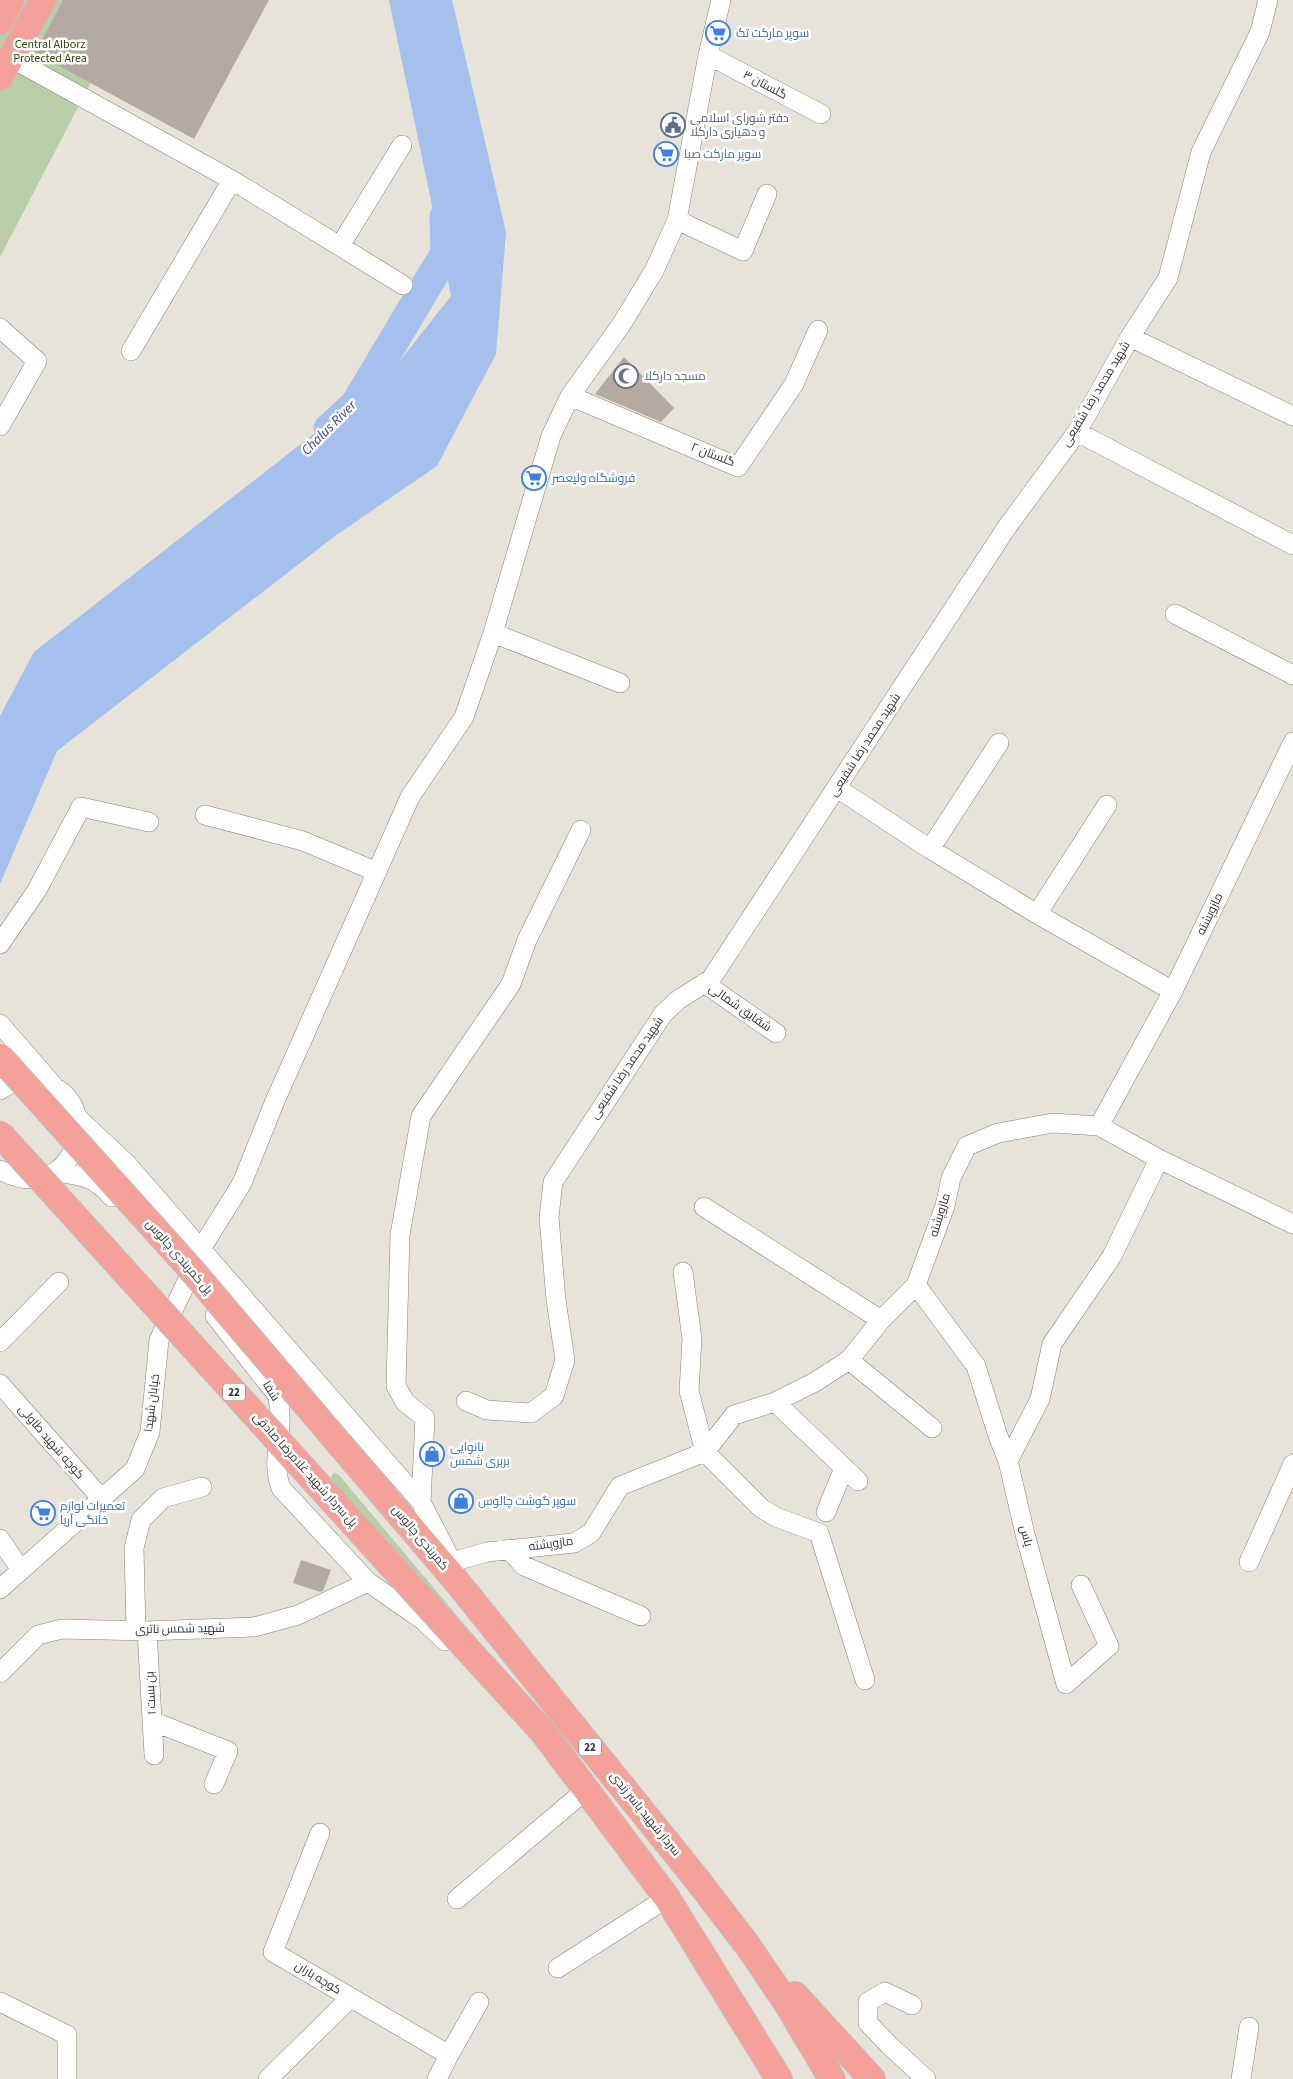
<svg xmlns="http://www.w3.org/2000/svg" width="1293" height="2079" viewBox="0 0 1293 2079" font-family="'Source Sans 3',Cairo,sans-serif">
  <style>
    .green { fill: #b7cea9 }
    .water { fill: #a5c0ed }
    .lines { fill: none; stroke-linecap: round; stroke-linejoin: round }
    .river { stroke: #a5c0ed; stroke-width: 31 }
    .building { fill: #b3aba2 }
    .minor-casing { stroke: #858177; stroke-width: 20 }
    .highway-casing { stroke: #c2c2c1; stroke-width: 28 }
    .minor { stroke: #fff; stroke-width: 19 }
    .highway { stroke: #f4a199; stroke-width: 26 }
    .highway-bridge-casing { stroke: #c2c2c1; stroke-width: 28; stroke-linecap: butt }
    .highway-bridge { stroke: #f4a199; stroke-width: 26 }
    .labels { text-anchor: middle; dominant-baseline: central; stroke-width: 5; stroke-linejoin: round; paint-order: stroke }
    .shield { fill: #fff; stroke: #72706d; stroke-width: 1 }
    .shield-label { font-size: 11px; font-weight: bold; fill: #35332f }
    .shop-label { font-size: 12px; fill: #366cbe; stroke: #fff; text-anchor: start }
    .park-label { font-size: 12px; fill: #2b4d08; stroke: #fff }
    .street-label { font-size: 12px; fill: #35332f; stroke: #fff }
    .service-label { font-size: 12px; fill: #4e5e75; stroke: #fff; text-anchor: start }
    .worship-label { font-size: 12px; fill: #5b616d; stroke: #fff; text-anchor: start }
    .water-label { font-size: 14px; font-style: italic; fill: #2a4b82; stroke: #fff }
  </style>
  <rect width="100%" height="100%" fill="#e7e3d8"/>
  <path class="green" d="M0,0H134L0,257Z
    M334,1473L339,1475L495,1661L331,1481L330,1478Z"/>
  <path class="water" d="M389,0H452L506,232L496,354L437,466L335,536L57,751L0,884V716L34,652L388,376L451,296Z"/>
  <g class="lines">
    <path class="river" d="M329,429L356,404L446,253L445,217"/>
  </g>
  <path class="building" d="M63,0H269L194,139L35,53Z
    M624,357L674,408L661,422L595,394Z
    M301,1560L331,1570L323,1591L320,1592L293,1583Z"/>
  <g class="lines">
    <defs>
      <path id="minor" d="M708,55L821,114
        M11,58L232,180L403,285
        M677,220L743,251L767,194
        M340,246L402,145
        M0,328L37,361L0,426
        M1130,337L1293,416
        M131,351L232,180
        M570,396L738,467L794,384L818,330
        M1077,432L1293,545
        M1175,614L1293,675
        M493,633L620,683
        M837,788L930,849L1037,914L1173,991
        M205,815L303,841L377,872
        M930,849L999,743
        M1037,914L1107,805
        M0,944L37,890L81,807L149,822
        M704,983L776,1033
        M0,1024L53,1085
        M0,1090C14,1081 27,1078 43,1083C109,1101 74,1210 0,1170
        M78,1118L127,1164L421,1502L452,1562L453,1570
        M1099,1126L1159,1159L1293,1224
        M55,1172C82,1176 94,1176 112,1197
        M704,1207L881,1320
        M201,1249L242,1183L275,1101L410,797L464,717L493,633L551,436L570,396L621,325L654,271L677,220L708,55L721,0
        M683,1272L692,1339L689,1391L705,1452L761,1508L776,1517L819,1533L865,1680
        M916,1285L976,1366L998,1436L1008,1461L1025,1534L1066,1684L1109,1646L1081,1585
        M215,1316L277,1395C287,1428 269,1457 281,1488L368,1582L424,1621L445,1641
        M0,1342L59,1282
        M849,1360L932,1428
        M0,1384L102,1499
        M466,1401L487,1410L531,1413L554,1396L565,1360L556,1300L549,1217L553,1182L663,1014L678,1000L711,979L1007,527L1077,432L1130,337L1168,278L1201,152L1260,32L1268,0
        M775,1402L858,1481
        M1008,1461L1040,1399L1052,1344L1112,1256L1159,1159
        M421,1502L425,1418L405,1402L396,1386L400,1235L421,1116L511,984L527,940L581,830
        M826,1512L844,1468
        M0,1539L21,1570
        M508,1549L524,1566L641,1616
        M452,1562L487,1552L574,1543L591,1533L620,1486L705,1452L734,1415L775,1402L815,1382L849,1360L881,1320L916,1285L945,1206L951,1178L967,1146L998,1133L1053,1123L1099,1126L1173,991L1293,742
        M1249,1562L1293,1464
        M0,1589L135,1469L150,1432L159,1340L187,1281
        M136,1631L134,1548L141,1520L163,1498L202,1487
        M147,1631L154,1755
        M0,1673L38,1635L62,1629L147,1631L254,1627L298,1615L368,1582
        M152,1721L228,1751L214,1784
        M320,1833L273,1952L449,2055L437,2079
        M457,1899L586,1790
        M558,1968L667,1898
        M0,2002L67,2035V2079
        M912,2005L885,1992L868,2002V2023L889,2045L926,2079
        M449,2055L479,2002
        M268,2079L350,1998
        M1241,2079L1249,2027"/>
      <path id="highway" d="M0,21L11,0
        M0,77L43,0
        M354,1461L453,1577L695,1877L748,1946L786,2002L832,2079
        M468,1650L543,1732L667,1898L779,2079
        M795,1995L872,2079"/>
    </defs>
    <use href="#minor" class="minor-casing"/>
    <use href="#highway" class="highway-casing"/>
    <use href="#minor" class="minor"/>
    <use href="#highway" class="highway"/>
    <defs>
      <path id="highway-bridge" d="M0,1057L189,1267L354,1461
        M0,1134L468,1650"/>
    </defs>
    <use href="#highway-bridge" class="highway-bridge-casing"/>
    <use href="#highway-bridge" class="highway-bridge"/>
  </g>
  <defs>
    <symbol id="supermarket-ring" viewBox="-11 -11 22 22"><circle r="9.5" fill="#fff" stroke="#3f7fe0" stroke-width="1.5"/><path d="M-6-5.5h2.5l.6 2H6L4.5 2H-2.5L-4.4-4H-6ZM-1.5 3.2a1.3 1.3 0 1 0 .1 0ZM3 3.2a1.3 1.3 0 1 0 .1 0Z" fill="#3f7fe0"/></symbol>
    <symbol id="civic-ring" viewBox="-11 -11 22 22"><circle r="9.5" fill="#fff" stroke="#5c6f8a" stroke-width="1.5"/><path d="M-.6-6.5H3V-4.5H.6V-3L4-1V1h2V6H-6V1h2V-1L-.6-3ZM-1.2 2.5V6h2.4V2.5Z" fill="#5c6f8a"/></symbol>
    <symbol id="mosque-ring" viewBox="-11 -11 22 22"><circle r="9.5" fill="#fff" stroke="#6b7280" stroke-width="1.5"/><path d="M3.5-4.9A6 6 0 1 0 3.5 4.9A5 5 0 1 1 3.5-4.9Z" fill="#6b7280"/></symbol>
    <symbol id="shop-ring" viewBox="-11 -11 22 22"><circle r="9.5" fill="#fff" stroke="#3f7fe0" stroke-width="1.5"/><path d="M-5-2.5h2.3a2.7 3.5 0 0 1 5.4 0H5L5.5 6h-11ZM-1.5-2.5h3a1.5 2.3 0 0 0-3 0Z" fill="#3f7fe0"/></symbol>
  </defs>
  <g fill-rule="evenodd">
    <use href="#supermarket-ring" x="704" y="19" width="28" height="28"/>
    <use href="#civic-ring" x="659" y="111" width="28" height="28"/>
    <use href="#supermarket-ring" x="652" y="140" width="28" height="28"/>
    <use href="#mosque-ring" x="612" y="362" width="28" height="28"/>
    <use href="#supermarket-ring" x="520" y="464" width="28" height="28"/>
    <use href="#shop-ring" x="418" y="1440" width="28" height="28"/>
    <use href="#shop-ring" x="447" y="1487" width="28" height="28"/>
    <use href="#supermarket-ring" x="29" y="1499" width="28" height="28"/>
  </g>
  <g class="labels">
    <g class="shield">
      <rect x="223" y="1383.5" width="22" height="17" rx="4"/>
      <rect x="579" y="1738.5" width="22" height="17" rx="4"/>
    </g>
    <g class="shield-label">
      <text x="234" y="1392">22</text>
      <text x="590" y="1747">22</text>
    </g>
    <g class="shop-label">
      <text x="736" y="33">سوپر مارکت تک</text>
      <text x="684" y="154">سوپر مارکت صبا</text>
      <text x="552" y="478">فروشگاه ولیعصر</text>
      <text x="450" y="1447">نانوایی<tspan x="450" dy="14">بربری شمس</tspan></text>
      <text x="478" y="1501">سوپر گوشت چالوس</text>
      <text x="60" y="1506">تعمیرات لوازم<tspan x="60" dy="14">خانگی آریا</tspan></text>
    </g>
    <g class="park-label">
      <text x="50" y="44">Central Alborz<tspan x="50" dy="14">Protected Area</tspan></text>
    </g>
    <g class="street-label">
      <text transform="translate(765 85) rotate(28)">گلستان ۳</text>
      <text transform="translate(1096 394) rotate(-59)">شهید محمد رضا شفیعی</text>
      <text transform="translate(713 455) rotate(21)">گلستان ۲</text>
      <text transform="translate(865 745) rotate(-57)">شهید محمد رضا شفیعی</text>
      <text transform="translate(1210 914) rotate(-64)">مازوپشته</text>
      <text transform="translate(740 1008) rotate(35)">شقایق شمالی</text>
      <text transform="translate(627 1068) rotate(-56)">شهید محمد رضا شفیعی</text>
      <text transform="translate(940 1215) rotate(-73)">مازوپشته</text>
      <text transform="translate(179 1257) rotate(49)">پل کمربندی چالوس</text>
      <text transform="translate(271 1391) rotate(58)">شفا</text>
      <text transform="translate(152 1403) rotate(-83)">خیابان شهدا</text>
      <text transform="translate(51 1442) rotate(49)">کوچه شهید طاولی</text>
      <text transform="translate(305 1470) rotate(48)">پل سردار شهید غلامرضا صادقی</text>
      <text transform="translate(1026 1536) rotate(76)">یاس</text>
      <text transform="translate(420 1538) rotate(50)">کمربندی چالوس</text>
      <text transform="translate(551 1544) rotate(-8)">مازوپشته</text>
      <text transform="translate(180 1629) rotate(-1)">شهید شمس ناتری</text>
      <text transform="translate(151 1693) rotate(-93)">بن بست ۱</text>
      <text transform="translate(645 1814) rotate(51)">سردار شهید یاسر زندی</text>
      <text transform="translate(318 1978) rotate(31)">کوچه باران</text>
    </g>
    <g class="service-label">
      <text x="690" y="118">دفتر شورای اسلامی<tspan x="690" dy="14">و دهیاری دارکلا</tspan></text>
    </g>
    <g class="worship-label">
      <text x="644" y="376">مسجد دارکلا</text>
    </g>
    <g class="water-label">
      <text transform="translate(329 428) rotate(-45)">Chalus River</text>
    </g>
  </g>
</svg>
